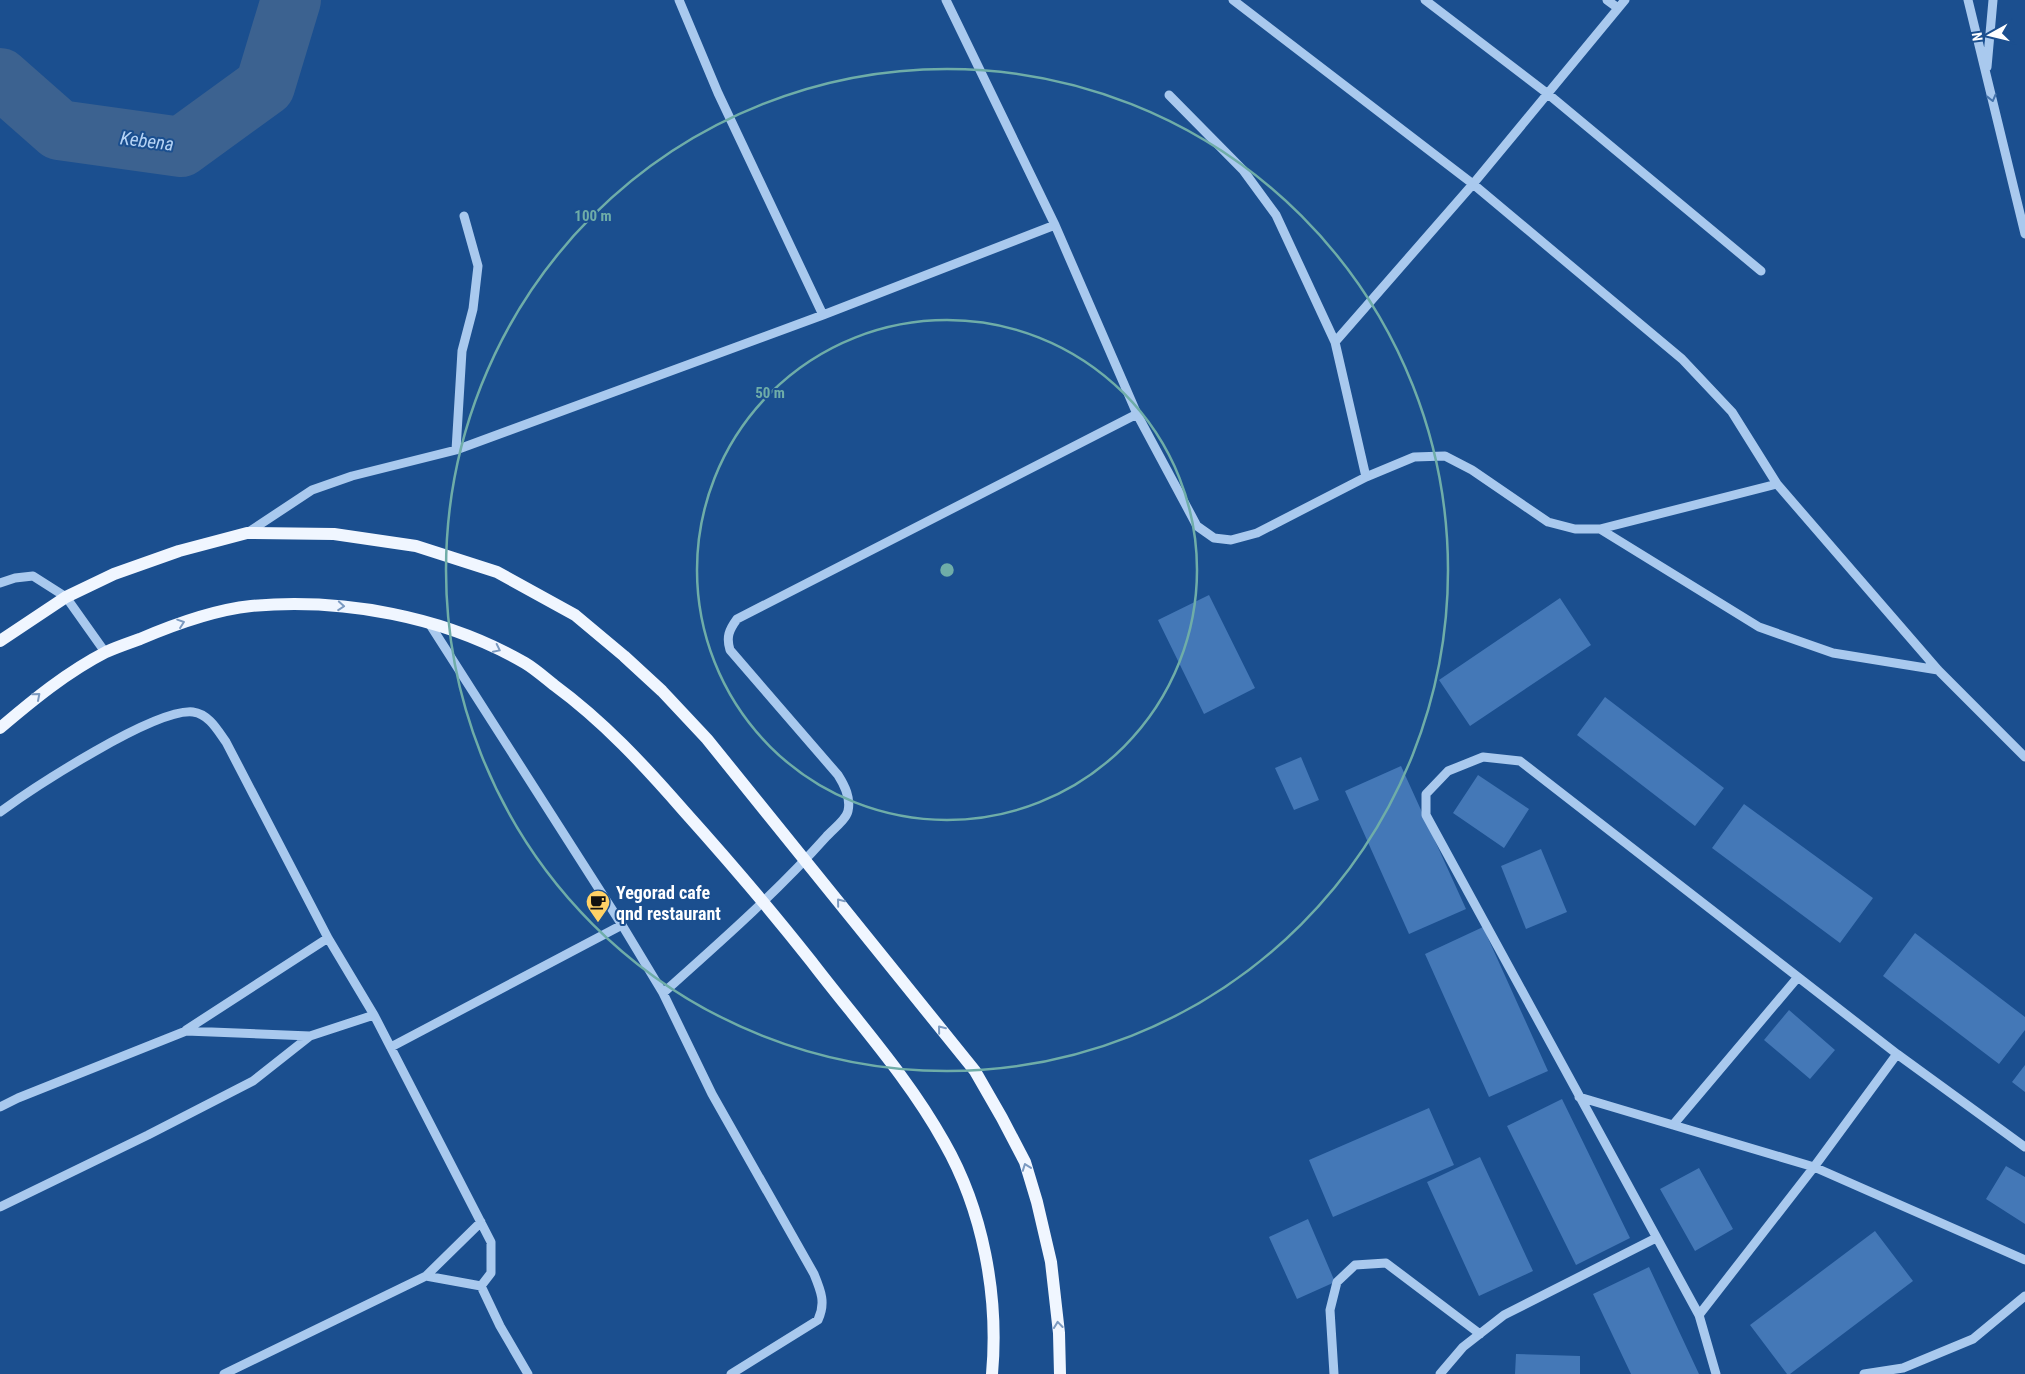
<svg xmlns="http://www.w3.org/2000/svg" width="2025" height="1374" viewBox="0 0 2025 1374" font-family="'Roboto Condensed',sans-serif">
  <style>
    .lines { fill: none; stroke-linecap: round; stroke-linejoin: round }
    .river { stroke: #3c6290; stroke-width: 60 }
    .building { fill: #4478b7 }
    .minor { stroke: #a9c9ee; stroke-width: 9 }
    .major { stroke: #f0f6ff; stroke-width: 12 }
    .oneway { stroke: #4674ac }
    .oneway2 { stroke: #7b9ac1 }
    .ring { fill: none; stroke: #6fada8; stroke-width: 2.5 }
    .labels { text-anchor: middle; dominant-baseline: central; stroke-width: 4; stroke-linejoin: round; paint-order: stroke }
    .poi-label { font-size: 18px; font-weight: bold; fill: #fff; stroke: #1b4f8f; text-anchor: start }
    .water-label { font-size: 19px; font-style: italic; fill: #b5d3f5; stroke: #1b4f8f }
    .centre { fill: #6fada8; stroke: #1b4f8f; stroke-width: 2.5 }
    .ring-label { font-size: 15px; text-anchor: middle; font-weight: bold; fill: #6fada8; stroke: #1b4f8f; stroke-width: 4; stroke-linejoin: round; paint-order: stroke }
  </style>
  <rect width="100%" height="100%" fill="#1b4f8f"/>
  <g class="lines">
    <path class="river" d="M0,78L59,130L181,147L265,86L291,0"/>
  </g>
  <path class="building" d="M1209,595L1255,688L1204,714L1158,620Z
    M1560,598L1591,645L1470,726L1439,680Z
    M1605,697L1724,788L1695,826L1577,735Z
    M1301,757L1319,800L1294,810L1275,768Z
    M1401,766L1466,909L1409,934L1345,791Z
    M1478,775L1529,809L1504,848L1453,813Z
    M1744,804L1873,898L1840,943L1712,848Z
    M1541,849L1567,912L1526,929L1501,866Z
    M1483,927L1548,1071L1489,1097L1425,954Z
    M1915,933L2025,1017V1030L1999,1064L1883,976Z
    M1789,1010L1835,1050L1810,1079L1764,1040Z
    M2025,1065V1092L2012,1082Z
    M1562,1099L1630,1238L1576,1265L1507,1126Z
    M1429,1108L1454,1165L1333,1217L1309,1160Z
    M1480,1157L1533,1271L1479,1296L1427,1182Z
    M2006,1166L2025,1177V1224L1986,1199Z
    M1699,1168L1733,1229L1695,1251L1660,1189Z
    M1308,1219L1335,1282L1297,1299L1269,1237Z
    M1875,1231L1913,1281L1790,1374H1787L1750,1325Z
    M1649,1267L1699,1374H1631L1593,1294Z
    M1516,1354L1580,1356V1374H1515Z"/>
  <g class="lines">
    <path class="minor" d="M679,0L718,93L823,315
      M946,0L1055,225L1137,414L1197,526L1214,538L1231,540L1257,533L1366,477L1414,457L1445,456L1472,470L1548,522L1575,529H1600L1777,484
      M1233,0L1473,184L1682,359L1732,412L1777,484L1938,670L2025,757
      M1425,0L1548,94L1761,271
      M1607,0L1618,8
      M1968,0L2025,234
      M1987,67L1993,0
      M1169,95L1243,170L1276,215L1335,342L1366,477
      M1335,342L1473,184L1625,0
      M456,450L462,351L473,309L478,266L464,216
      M1600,529L1759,627L1833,653L1938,670
      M247,533L312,490L352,476L456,450L823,315L1055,225
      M0,583L15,578L33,576L66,597L105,652
      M429,623L622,925L663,993C719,943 776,893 826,837C832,830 846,820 848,811C851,798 845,786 838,775L730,650C726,637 729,630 737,619L1137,414
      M0,812C33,788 155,708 193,712C209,714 218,731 226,742L328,938L186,1030
      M328,938L374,1015
      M663,993L712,1094L814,1274C821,1291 826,1303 818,1320L731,1374
      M391,1047L622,925
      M1579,1097L1814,1167L2025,1260
      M0,1107L18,1098L186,1031L310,1036L374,1015L491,1242V1273L481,1286L426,1276
      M1673,1125L1798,977
      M0,1207L148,1135L253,1081L310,1036
      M481,1286L500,1326L528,1374
      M1699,1315L1426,815V794L1448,771L1483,757L1520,761L1897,1054L2025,1147
      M224,1374L426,1276L481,1222
      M1334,1374L1330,1310L1337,1282L1355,1265L1386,1263L1480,1334
      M1440,1374L1463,1347L1504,1315L1656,1238
      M1716,1374L1699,1315L1814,1167L1897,1054
      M1864,1374L1903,1368L1973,1339L2025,1296"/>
    <path class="major" d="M0,641L66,597L114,574L179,551L247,533L334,534L416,546L497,572L575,615L624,656L662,691L707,739L975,1071L1002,1118L1025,1162L1037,1202L1051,1262L1059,1333L1060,1374
      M0,728C33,700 67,672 106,652C117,647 129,643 140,639C175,624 213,610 251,606C343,598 444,616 525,663C535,669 544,677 554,685C603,721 644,765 684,811C728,860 770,909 811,961C856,1020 908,1077 944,1142C983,1210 999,1296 992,1374"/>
  </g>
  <defs><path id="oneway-chevron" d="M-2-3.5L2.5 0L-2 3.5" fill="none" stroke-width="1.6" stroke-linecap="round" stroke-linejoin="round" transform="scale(1.25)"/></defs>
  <use class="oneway" href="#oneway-chevron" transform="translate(1992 98) rotate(76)"/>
  <g class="oneway2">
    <use href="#oneway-chevron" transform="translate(341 606) rotate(4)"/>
    <use href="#oneway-chevron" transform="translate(181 623) rotate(-19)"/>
    <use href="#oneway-chevron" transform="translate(497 649) rotate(26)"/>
    <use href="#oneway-chevron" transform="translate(37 696) rotate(-41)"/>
    <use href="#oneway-chevron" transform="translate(840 902) rotate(-129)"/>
    <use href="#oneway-chevron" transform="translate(941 1029) rotate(-129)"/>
    <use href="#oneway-chevron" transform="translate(1026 1167) rotate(-110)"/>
    <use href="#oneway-chevron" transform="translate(1058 1325) rotate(-96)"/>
  </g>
  <g class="ring">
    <circle cx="947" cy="570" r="250"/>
    <circle cx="947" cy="570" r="501"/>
  </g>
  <defs>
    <symbol id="cafe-pin" viewBox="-11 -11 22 30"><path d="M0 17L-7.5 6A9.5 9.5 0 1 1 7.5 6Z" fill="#ffd166" stroke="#1b4f8f"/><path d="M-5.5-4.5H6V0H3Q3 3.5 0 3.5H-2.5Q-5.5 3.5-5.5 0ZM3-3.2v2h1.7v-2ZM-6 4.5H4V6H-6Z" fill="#111"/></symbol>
  </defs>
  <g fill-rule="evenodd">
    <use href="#cafe-pin" x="584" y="888" width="28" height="38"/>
  </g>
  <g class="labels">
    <g class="poi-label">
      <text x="616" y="892">Yegorad cafe<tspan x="616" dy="21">qnd restaurant</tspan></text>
    </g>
    <g class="water-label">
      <text transform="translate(147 141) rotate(7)">Kebena</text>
    </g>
  </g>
  <circle cx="947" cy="570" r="8" class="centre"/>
  <g class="ring-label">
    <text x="593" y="221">100 m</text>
    <text x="770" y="398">50 m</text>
  </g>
  <g transform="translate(1990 35) rotate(262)" stroke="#1b4f8f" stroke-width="4" paint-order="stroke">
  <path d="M0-4L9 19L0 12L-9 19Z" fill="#ffffff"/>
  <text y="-8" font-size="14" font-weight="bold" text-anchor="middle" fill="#ffffff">N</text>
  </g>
</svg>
